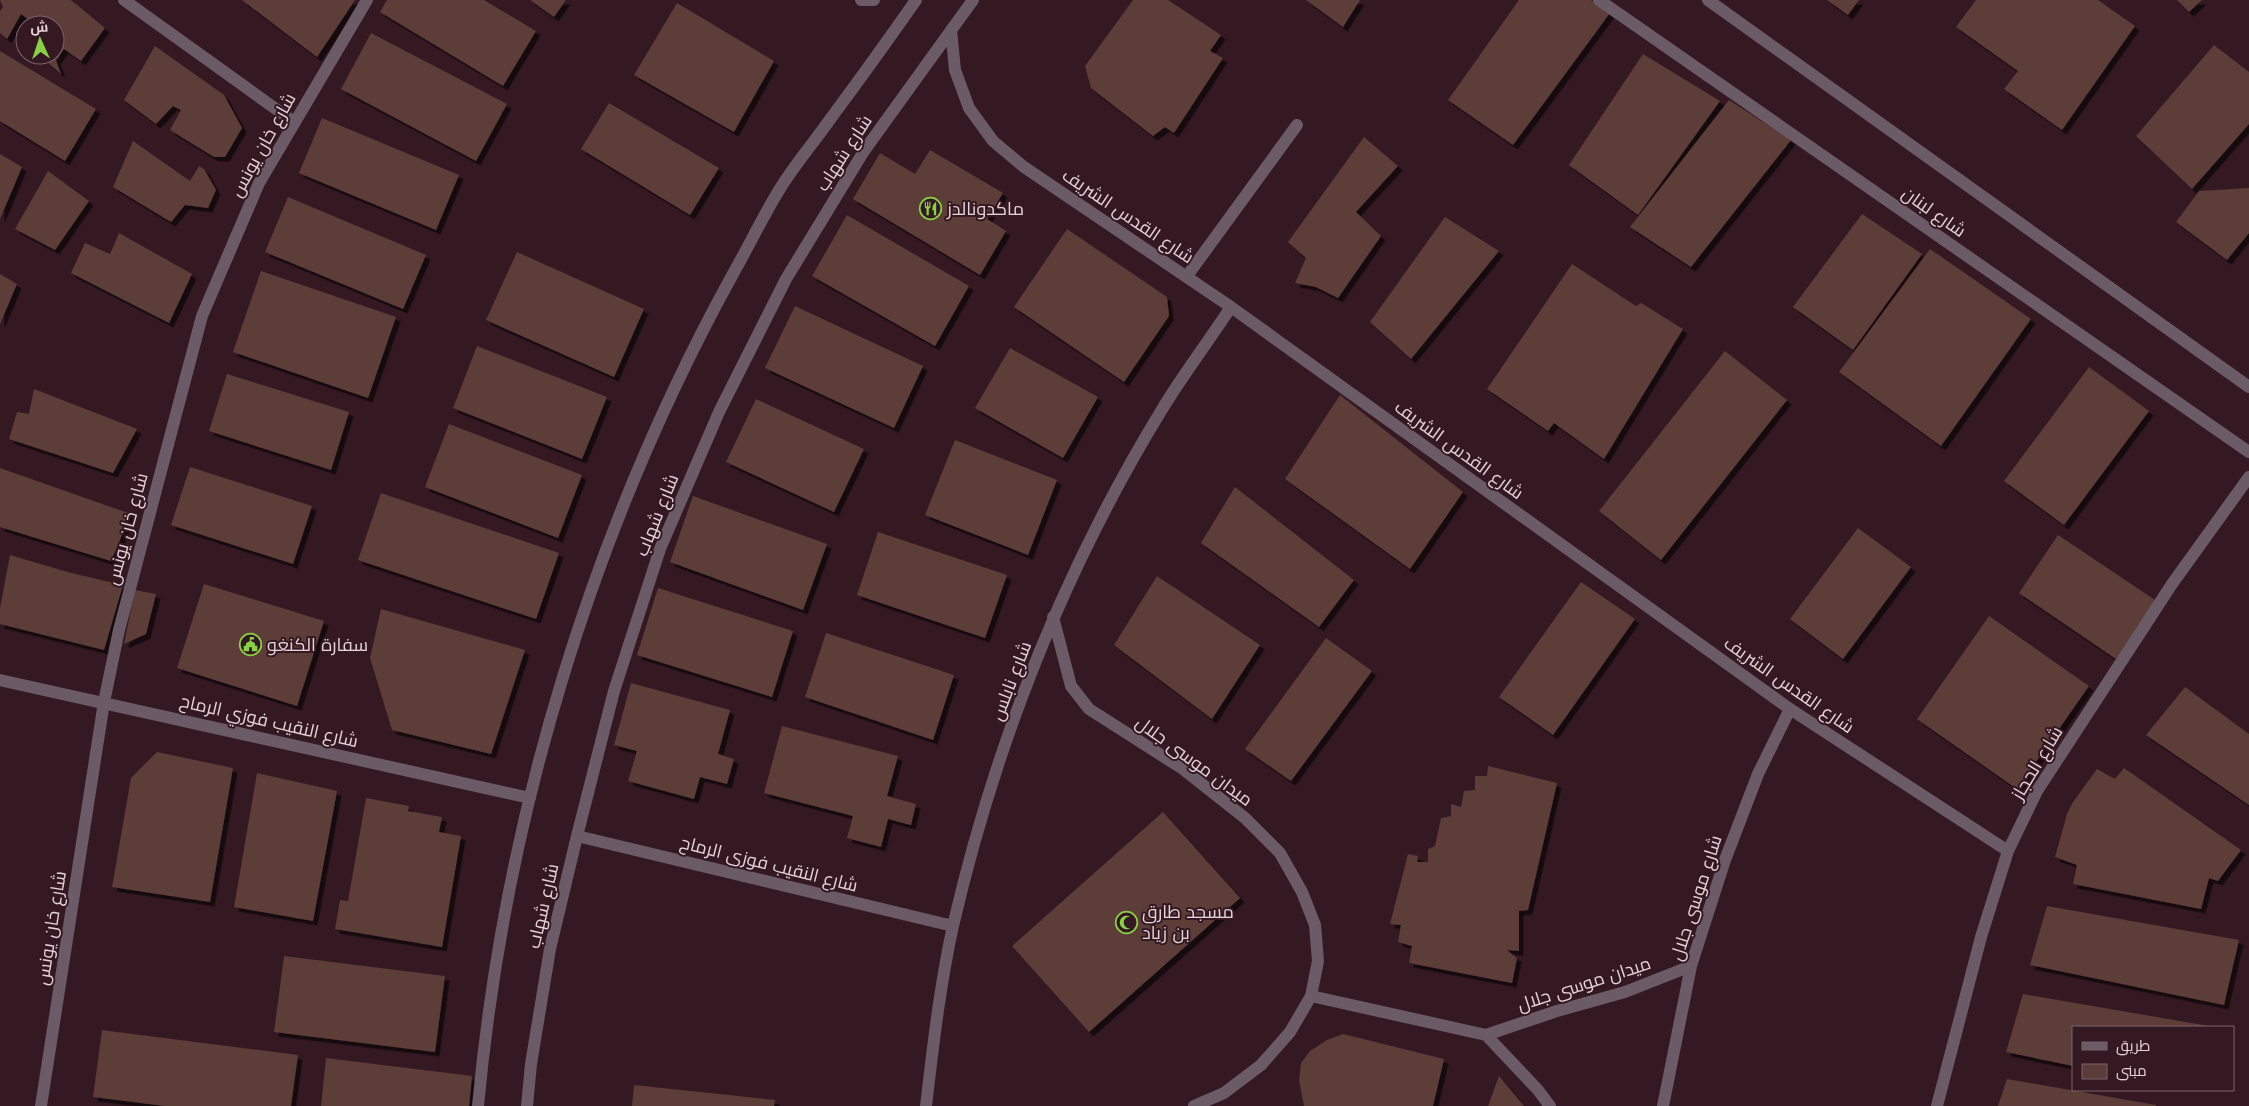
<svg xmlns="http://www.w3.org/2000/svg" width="2249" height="1106" viewBox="0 0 2249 1106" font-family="Jost,Cairo,sans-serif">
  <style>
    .building { fill: #5b3c39; filter: url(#shadow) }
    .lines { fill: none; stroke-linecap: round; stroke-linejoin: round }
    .minor { stroke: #6a5b67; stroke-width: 12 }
    .labels { text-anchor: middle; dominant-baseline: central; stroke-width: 4; stroke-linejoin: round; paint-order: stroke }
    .street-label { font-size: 18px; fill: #e6d3d8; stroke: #341922 }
    .poi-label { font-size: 18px; fill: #e6d3d8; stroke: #341922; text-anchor: start }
  </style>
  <defs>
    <filter id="shadow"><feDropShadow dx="4.5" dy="4.5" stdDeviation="0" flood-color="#0009"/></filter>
  </defs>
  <rect width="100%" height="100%" fill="#341922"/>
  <path class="building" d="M0,0H71L105,28L81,61L64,49L56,60L61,74L39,55H55V25H36L21,14L7,39L0,33V11L3,7Z
    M242,0H355L317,57Z
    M387,0H484L536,31L503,86L380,12Z
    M530,0H566L554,17Z
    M1133,0H1168L1221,35L1210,51L1223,58L1174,133L1165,127L1153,136L1091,88L1085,66Z
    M1306,0H1360L1343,27Z
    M1519,0H1591L1610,13L1513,145L1448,100Z
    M1827,0H1859L1848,15Z
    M1976,0H2098L2135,26L2062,130L2004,89L2018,71L1956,27Z
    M2177,0H2202L2189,12Z
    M677,3L774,61L734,132L634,75Z
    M371,33L507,104L476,161L341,89Z
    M25,34V43L20,38Z
    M2214,45L2249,72V124L2192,189L2136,136Z
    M155,46L224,95L242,128L225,157H214L170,130L181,110L173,106L156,124L124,100Z
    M0,51L96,109L65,161L0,121Z
    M1643,54L1720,101L1638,215L1569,165Z
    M1729,100L1791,140L1691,267L1630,227Z
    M609,103L719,168L690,215L581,149Z
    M322,118L459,175L436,230L299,173Z
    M1364,137L1398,166L1356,212L1381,236L1338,298L1316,287L1295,283L1306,258L1288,242Z
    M133,141L190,181L199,166L204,169L216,190L208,208L185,205L171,222L113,187Z
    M930,150L1003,193L987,219L1006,231L980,275L853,199L880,153L915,174Z
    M0,154L22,167L0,219Z
    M48,171L89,201L55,250L15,229Z
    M2249,188V233L2227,260L2176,222L2199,191Z
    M288,197L426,255L403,309L265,252Z
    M1862,214L1922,254L1853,350L1793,307Z
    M847,215L969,286L935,346L812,276Z
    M1445,217L1499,251L1411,359L1370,322Z
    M1067,229L1167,297L1169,316L1124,382L1014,307Z
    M119,233L192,274L169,323L71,273L85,243L110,254Z
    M1930,249L2031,319L1941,446L1839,372Z
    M517,252L644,309L614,377L486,320Z
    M1572,264L1636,306L1641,303L1683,329L1604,459L1554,423L1548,431L1487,389Z
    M261,271L396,317L368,398L233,352Z
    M0,274L17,284L0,324Z
    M795,306L923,366L894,428L765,368Z
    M477,346L607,397L582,459L453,408Z
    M1010,348L1098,397L1063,458L975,408Z
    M1725,351L1787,400L1661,560L1599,511Z
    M2089,367L2149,411L2064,525L2004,481Z
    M227,374L349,412L331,470L209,431Z
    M34,389L137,429L113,473L9,439L17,412L29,414Z
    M1340,395L1463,492L1410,569L1285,479Z
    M756,399L864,449L834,512L726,462Z
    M449,424L582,475L558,538L425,487Z
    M955,440L1057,480L1028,555L925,515Z
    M190,467L312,506L293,564L171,525Z
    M0,468L131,514L111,561L0,527Z
    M1235,487L1354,580L1319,627L1201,543Z
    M381,493L559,553L536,619L358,560Z
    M693,496L827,544L803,610L670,562Z
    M1858,528L1911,567L1843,659L1790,619Z
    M878,532L1007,575L985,638L857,595Z
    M2058,535L2158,602L2116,659L2019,593Z
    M10,555L71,573L123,585L104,650L0,624V608Z
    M1157,576L1260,645L1212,719L1114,645Z
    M1581,582L1635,619L1553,735L1499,697Z
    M204,584L324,621L297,706L177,668Z
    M658,588L793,631L772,697L637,655Z
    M135,590L156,594L146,634L124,644Z
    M381,609L525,650L491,754L392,730L370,658Z
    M1989,616L2089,686L2017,789L1917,719Z
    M826,633L954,675L933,740L805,697Z
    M1326,638L1372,671L1291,781L1245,749Z
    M631,683L730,710L718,754L734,759L727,784L700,777L694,799L628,781L637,751L614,745Z
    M2185,687L2249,734V805L2146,735Z
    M782,726L898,756L887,796L916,804L911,825L888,819L881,847L847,838L853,816L764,793Z
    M157,752L233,768L210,902L112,887L131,778Z
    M1488,766L1557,783L1528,910L1519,911V951L1507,950L1517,958L1512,983L1409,963L1412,946L1398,942L1401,925L1390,924L1408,854L1418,856L1417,862H1428V849L1435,846L1441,818L1451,816V804L1461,807L1464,791L1475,790V776H1487Z
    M2124,768L2241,850L2218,881L2209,878L2201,909L2073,884L2077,865L2055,857L2067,814L2073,802L2097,769L2115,779Z
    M257,773L337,791L313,921L234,907Z
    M366,798L409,806L408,811L442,817L439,832L461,836L442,947L335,929L340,900L348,901Z
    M1163,812L1240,898L1089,1032L1012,946Z
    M2047,906L2239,940L2224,1005L2030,965Z
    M284,956L445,976L435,1052L274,1032Z
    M2023,994L2209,1026V1027H2073V1066L2006,1052Z
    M102,1030L298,1055L291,1106H165L93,1097Z
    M1343,1034L1444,1059L1433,1106H1304L1299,1080L1301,1063L1310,1051L1327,1040Z
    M326,1058L472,1076L469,1106H321Z
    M1499,1076L1524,1106H1488Z
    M2007,1079L2156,1105V1106H1998Z
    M634,1085L775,1100L774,1106H632Z"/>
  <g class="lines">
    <path class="minor" d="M124,0L294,122
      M861,0H874
      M1599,0L2249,452
      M1708,0L2249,387
      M951,30L955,70L969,108L993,141L1024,167L1231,307L1790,709L2008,851
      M1187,276L1297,125
      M1053,617L1071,686L1089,709L1183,769L1245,818L1280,853L1302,892L1315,925L1318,961L1311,996L1290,1032L1261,1065L1224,1093L1194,1106
      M0,680L530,798
      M577,836L953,926
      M1311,996L1486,1035L1557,1011L1625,992L1691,966
      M1486,1035L1538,1090L1550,1106
      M41,1106L104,702L119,630L202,316L259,183L367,0
      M478,1106C505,816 593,527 734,272C750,244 764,214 781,187C796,163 815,141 831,118C860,79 888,40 916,0
      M527,1106L531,1064L550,949L577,836L614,691L660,549L719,412L786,279L864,151L973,0
      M926,1106C933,1046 940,985 953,926C995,745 1064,570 1161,411C1182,376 1208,342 1231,307
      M1663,1106L1691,966L1725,860L1758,774L1790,709
      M1937,1106L1981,937L2008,851L2037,791L2172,584L2249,477"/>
  </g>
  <defs>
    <symbol id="restaurant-ring" viewBox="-11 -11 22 22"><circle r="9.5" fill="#341922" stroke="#8bce47" stroke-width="1.5"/><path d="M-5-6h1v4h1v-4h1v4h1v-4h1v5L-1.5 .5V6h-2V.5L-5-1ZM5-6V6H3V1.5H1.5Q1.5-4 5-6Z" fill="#8bce47"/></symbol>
    <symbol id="civic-ring" viewBox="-11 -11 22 22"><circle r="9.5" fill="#341922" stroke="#8bce47" stroke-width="1.5"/><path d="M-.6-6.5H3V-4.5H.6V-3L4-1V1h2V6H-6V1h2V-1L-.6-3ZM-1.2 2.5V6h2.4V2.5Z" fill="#8bce47"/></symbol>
    <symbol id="mosque-ring" viewBox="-11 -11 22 22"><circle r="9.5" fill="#341922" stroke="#8bce47" stroke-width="1.5"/><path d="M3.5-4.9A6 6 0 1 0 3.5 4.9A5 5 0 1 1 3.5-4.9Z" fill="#8bce47"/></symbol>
  </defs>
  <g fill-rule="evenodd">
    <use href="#restaurant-ring" x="918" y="196" width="25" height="25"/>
    <use href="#civic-ring" x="238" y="632" width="25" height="25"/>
    <use href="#mosque-ring" x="1114" y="910" width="25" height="25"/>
  </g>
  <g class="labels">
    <g class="street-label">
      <text transform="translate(263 145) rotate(-61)">شارع خان يونس</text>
      <text transform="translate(844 153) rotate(-57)">شارع شهاب</text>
      <text transform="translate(1934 212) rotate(35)">شارع لبنان</text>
      <text transform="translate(1128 216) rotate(34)">شارع القدس الشريف</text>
      <text transform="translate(1459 450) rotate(36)">شارع القدس الشريف</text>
      <text transform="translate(657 515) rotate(-68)">شارع شهاب</text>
      <text transform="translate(127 529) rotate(-75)">شارع خان يونس</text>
      <text transform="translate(1011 681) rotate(-69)">شارع نابلس</text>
      <text transform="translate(1789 685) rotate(35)">شارع القدس الشريف</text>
      <text transform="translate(269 721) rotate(13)">شارع النقيب فوزي الرماح</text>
      <text transform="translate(1194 761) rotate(36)">ميدان موسى جلال</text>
      <text transform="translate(2037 763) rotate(-59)">شارع الحجاز</text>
      <text transform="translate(769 864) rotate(14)">شارع النقيب فوزى الرماح</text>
      <text transform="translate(1696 898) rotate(-72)">شارع موسى جلال</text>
      <text transform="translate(543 906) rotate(-77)">شارع شهاب</text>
      <text transform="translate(51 928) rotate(-81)">شارع خان يونس</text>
      <text transform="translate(1584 984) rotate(-18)">ميدان موسى جلال</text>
    </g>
    <g class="poi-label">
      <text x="947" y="209">ماكدونالدز</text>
      <text x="267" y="645">سفارة الكنغو</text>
      <text x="1142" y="912">مسجد طارق<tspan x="1142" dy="21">بن زياد</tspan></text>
    </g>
  </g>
  <rect x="2072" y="1026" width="162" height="65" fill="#341922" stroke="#7b636b"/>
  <rect x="2082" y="1042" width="25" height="8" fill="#6a5b67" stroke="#7b636b"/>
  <text x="2116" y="1051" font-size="15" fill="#e6d3d8">طريق</text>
  <rect x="2082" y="1064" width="25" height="15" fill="#5b3c39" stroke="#7b636b"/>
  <text x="2116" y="1076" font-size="15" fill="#e6d3d8">مبنى</text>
  <g transform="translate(40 40) rotate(357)"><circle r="24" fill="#341922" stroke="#7b636b"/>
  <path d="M0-4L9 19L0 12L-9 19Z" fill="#8bce47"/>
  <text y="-8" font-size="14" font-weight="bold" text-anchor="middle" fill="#e6d3d8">ش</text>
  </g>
</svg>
